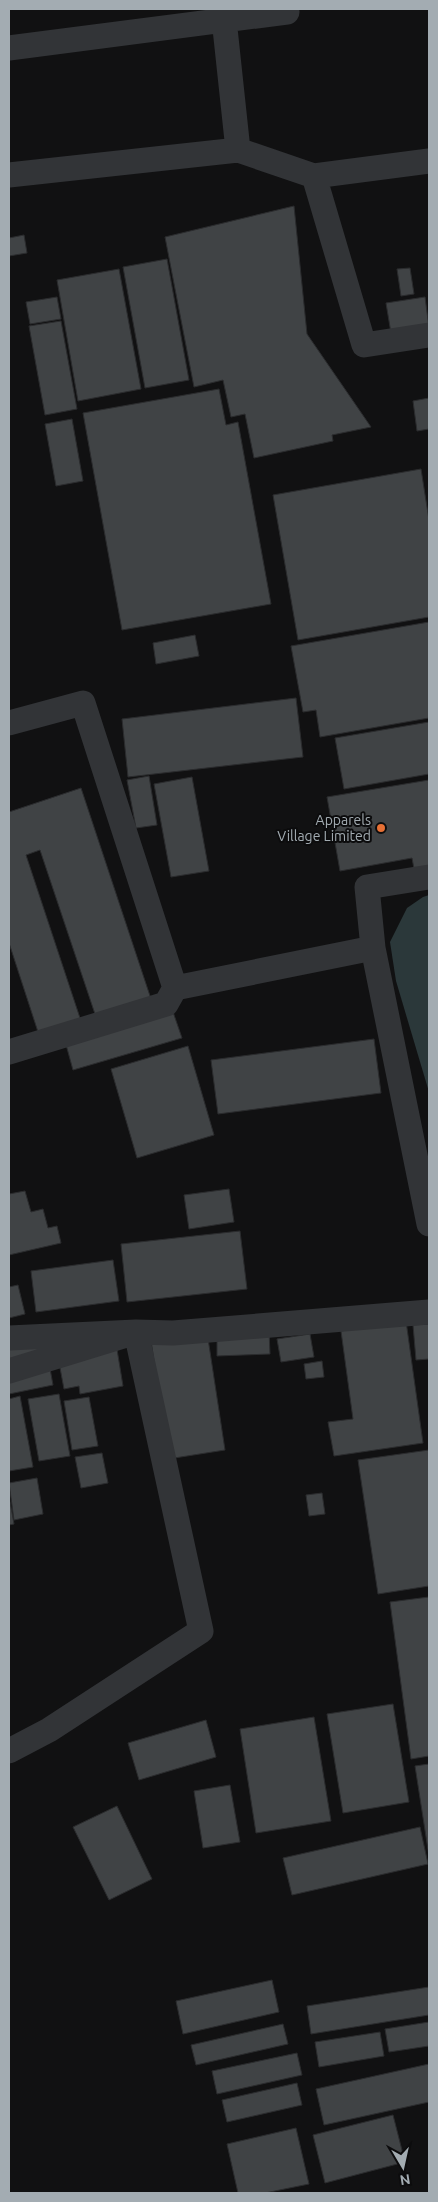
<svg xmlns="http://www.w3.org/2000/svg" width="438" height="2202" viewBox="0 0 438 2202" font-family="Ubuntu,sans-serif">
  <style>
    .water { fill: #2b383a }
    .building { fill: #404345; stroke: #2b2c2e }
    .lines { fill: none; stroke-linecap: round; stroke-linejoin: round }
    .street { stroke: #323437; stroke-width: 25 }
    .poi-dot { fill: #e67035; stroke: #0c0c0d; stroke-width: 2 }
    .labels { text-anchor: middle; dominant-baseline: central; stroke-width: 4; stroke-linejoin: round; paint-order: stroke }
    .poi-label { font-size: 14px; fill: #a3acb2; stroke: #0c0c0d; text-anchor: end }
  </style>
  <rect width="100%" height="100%" fill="#111112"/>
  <path class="water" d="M429,895V1092L396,981L390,942L407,908L423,897Z"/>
  <path class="building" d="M294,206L307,334L371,427L332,435L333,441L254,458L245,414L231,417L223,380L194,387L165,237Z
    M24,235L27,253L9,256V238Z
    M167,259L189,380L145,388L123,267Z
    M410,268L414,294L401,296L397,269Z
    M119,269L141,389L78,401L57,280Z
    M57,297L61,319L30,324L26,302Z
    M425,297L429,328L391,333L386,303Z
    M61,321L77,409L45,415L29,326Z
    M219,389L226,425L238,422L271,604L122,630L83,413Z
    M429,398V429L417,431L413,401Z
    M72,419L83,481L56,486L45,424Z
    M421,469L429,520V617L298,640L273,495Z
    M429,622V718L320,737L316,710L303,712L291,646Z
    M195,635L199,656L156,664L153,643Z
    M296,698L303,757L128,777L122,719Z
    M429,722V774L344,789L335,738Z
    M149,776L157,825L136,828L127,780Z
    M192,777L209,871L171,877L154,784Z
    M429,780V871L415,874L412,858L340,871L327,797Z
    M81,788L151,999L96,1017L40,850L26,855L81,1021L39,1035L9,943V812Z
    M172,1009L182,1038L73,1070L65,1041Z
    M374,1039L381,1093L218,1114L211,1060Z
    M188,1046L214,1135L137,1158L111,1069Z
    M229,1189L234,1222L189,1229L184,1195Z
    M25,1191L31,1212L43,1209L48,1228L57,1226L61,1243L9,1255V1194Z
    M240,1231L247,1289L127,1302L121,1244Z
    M113,1260L119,1301L36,1312L31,1271Z
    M18,1285L25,1314L9,1318V1287Z
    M406,1321L423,1443L334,1456L328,1422L353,1419L341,1331Z
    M429,1324V1359L416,1360L413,1325Z
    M269,1330L270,1354L217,1356V1331Z
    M114,1331L123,1386L80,1394L79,1386L64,1389L55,1341Z
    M207,1332L225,1450L168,1459L151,1340Z
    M310,1334L314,1357L281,1362L277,1339Z
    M45,1341L53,1385L9,1394V1348Z
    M322,1361L324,1377L306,1379L304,1364Z
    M59,1394L70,1456L39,1461L28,1399Z
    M20,1396L33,1467L9,1471V1399Z
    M89,1397L98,1446L72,1450L64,1401Z
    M429,1450V1586L378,1594L358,1460Z
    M102,1453L108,1483L81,1488L75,1457Z
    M37,1478L43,1514L14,1520L9,1483Z
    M322,1493L325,1514L309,1516L306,1495Z
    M9,1496L14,1524L9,1525Z
    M429,1597V1756L411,1759L390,1602Z
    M393,1704L409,1802L343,1813L327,1714Z
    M314,1717L331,1821L256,1833L240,1729Z
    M206,1720L216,1757L139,1780L128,1743Z
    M429,1764V1856L415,1766Z
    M230,1785L240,1842L203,1848L194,1791Z
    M117,1806L152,1879L109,1900L73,1827Z
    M420,1827L428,1864L292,1895L283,1858Z
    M272,1980L279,2012L183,2034L176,2001Z
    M429,1987V2015L311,2034L307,2006Z
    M429,2022V2046L389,2052L385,2029Z
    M283,2024L288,2044L196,2065L191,2045Z
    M380,2032L384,2056L319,2067L315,2042Z
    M297,2053L302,2075L217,2094L212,2071Z
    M429,2064V2102L324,2125L316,2089Z
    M297,2083L302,2105L227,2122L222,2100Z
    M393,2115L405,2162L325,2183L313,2135Z
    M296,2128L309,2184L265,2193H238L227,2144Z"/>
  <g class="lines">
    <path class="street" d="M224,19L238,150
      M9,48L287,12
      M429,161L314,176L364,345L429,335
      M9,175L238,150L314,176
      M9,723L83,703L175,988L373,948L367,887L429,877
      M373,948L429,1224
      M9,1052L166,1004L175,988
      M9,1338L136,1332L173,1333L429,1312
      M9,1371L136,1332L201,1631L49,1730L9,1751"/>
  </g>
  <circle class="poi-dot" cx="381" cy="828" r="5"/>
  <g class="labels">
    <g class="poi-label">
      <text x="371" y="820">Apparels<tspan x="371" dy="16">Village Limited</tspan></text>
    </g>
  </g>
  <rect width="438" height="2202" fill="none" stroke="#a3acb2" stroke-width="20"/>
  <g transform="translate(403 2167) rotate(171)" stroke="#0c0c0d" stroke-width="4" paint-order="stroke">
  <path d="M0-4L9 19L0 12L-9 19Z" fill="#a3acb2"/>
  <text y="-8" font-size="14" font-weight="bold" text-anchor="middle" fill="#a3acb2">N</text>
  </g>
</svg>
